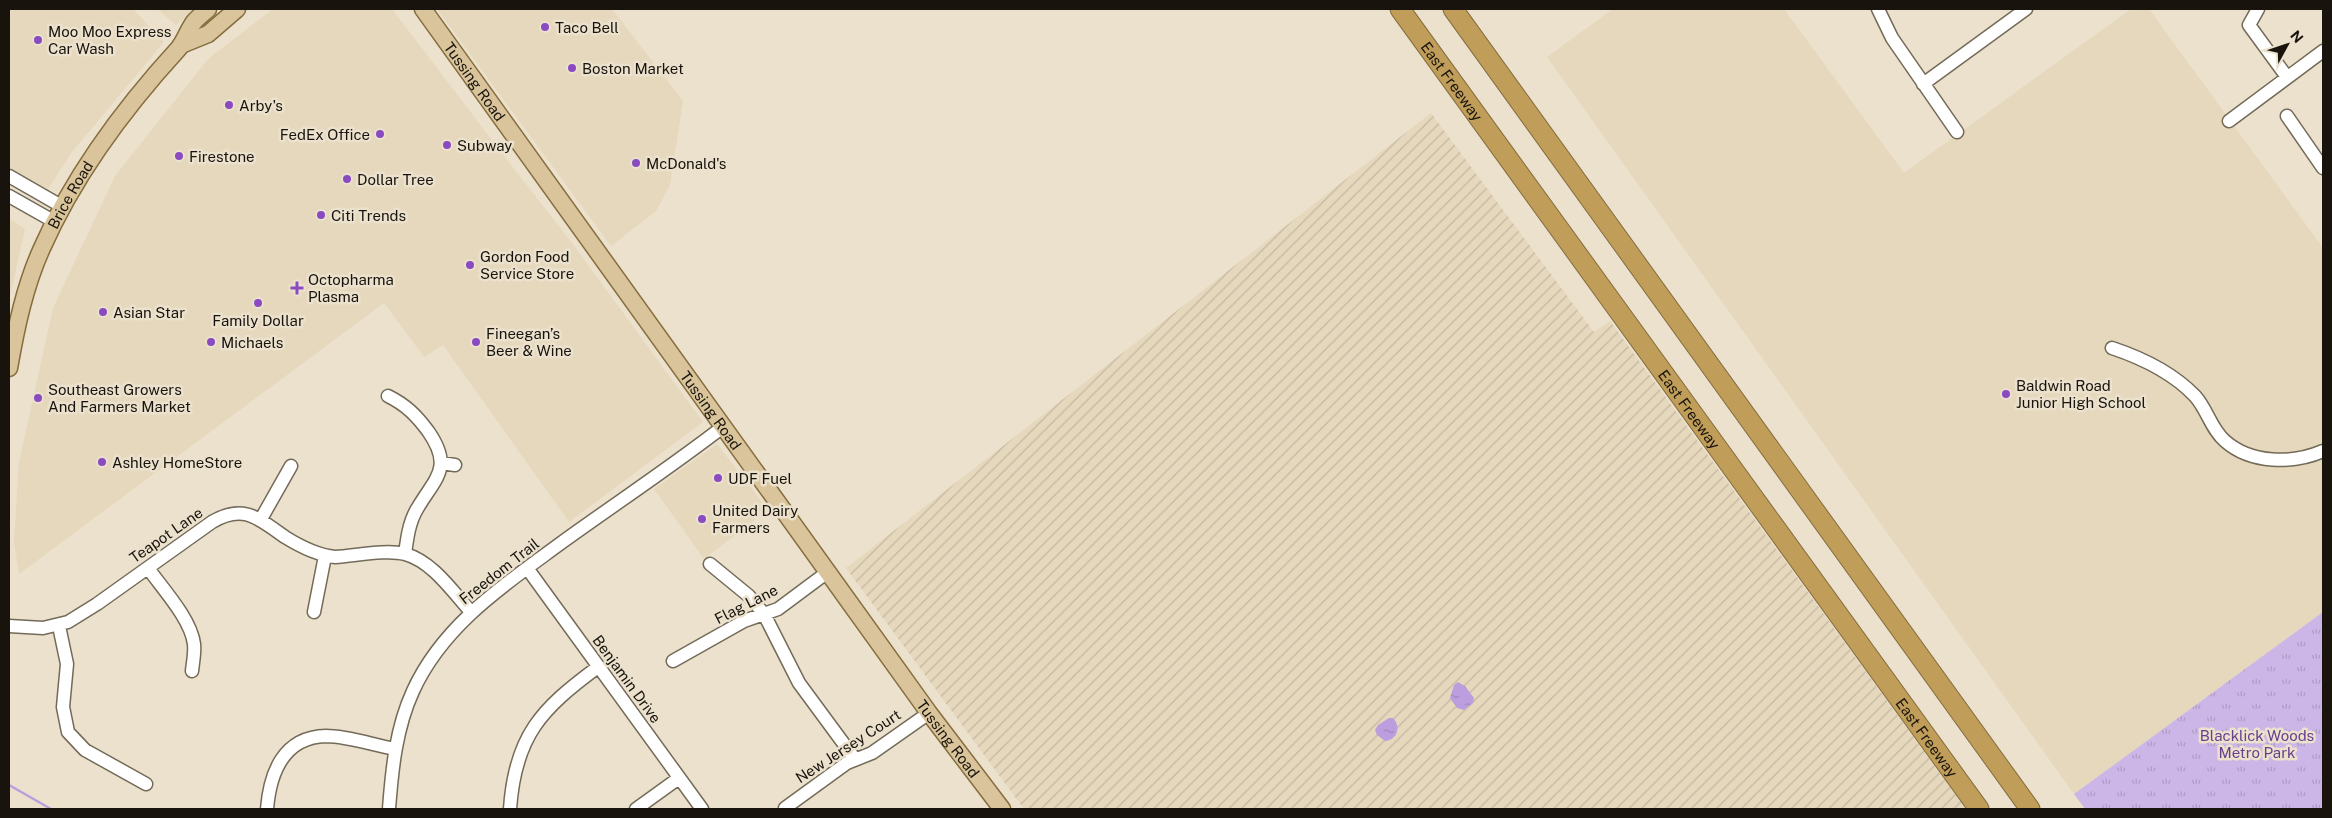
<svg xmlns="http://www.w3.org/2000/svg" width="2332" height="818" viewBox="0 0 2332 818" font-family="'Public Sans',sans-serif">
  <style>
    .built { fill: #e6d8bd }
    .industrial { fill: url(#industrial-furrows) }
    .park { fill: url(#park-tufts) }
    .water { fill: url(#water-ripples) }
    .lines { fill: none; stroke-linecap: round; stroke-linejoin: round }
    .stream { stroke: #bc9dde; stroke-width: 2.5 }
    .minor-casing { stroke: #736a58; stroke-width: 15 }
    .major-casing { stroke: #856d3e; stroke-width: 19 }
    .highway-casing { stroke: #856d3e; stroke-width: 21 }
    .minor { stroke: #fff; stroke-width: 12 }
    .major { stroke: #d9c49b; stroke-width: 16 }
    .highway { stroke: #c09d59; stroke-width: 19 }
    .poi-dot { fill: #8a4bc1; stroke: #ebe1cd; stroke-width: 2 }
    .labels { text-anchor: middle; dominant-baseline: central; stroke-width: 5; stroke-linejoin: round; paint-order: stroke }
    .poi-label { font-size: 15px; fill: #18140d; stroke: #ebe1cd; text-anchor: start }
    .street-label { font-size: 15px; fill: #18140d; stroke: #ebe1cd }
    .park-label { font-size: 15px; fill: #68408e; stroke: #ebe1cd }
  </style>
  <defs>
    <pattern id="industrial-furrows" width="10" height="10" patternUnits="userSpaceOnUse" patternTransform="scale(1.25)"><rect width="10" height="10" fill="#e6d8bd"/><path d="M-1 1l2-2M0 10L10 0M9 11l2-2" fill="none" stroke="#c5b8a1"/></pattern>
    <pattern id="park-tufts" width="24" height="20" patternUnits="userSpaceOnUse" patternTransform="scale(1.25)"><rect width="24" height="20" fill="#ccb6e7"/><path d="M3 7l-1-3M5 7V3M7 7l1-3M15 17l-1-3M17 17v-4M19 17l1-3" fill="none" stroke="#ae9cc5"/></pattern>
    <pattern id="water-ripples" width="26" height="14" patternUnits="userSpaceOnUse" patternTransform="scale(1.25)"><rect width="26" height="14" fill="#bc9dde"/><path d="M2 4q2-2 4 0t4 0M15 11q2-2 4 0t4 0" fill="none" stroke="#a186bd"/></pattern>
  </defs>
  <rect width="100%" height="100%" fill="#ebe1cd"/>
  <path class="built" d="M9,9H133L164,42L72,152L48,189L20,175L9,167Z
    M157,9H196L176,25Z
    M273,9H392L504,156L572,243L703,422L569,522L443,345L424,357L384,303L19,574L14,542L19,462L53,308L115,176L208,59Z
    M437,9H612L683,101L670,185L656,211L611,246Z
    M1613,9H1784L1904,173L2131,9H2149L2323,248V612L2074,794L1547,57Z
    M9,218L25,229L9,301Z
    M717,444L768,510L704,559L654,489Z"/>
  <path class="industrial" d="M1431,113L1594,332L1610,321L1966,809H1024L846,568Z"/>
  <path class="park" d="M2323,612V809H2085L2074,794Z"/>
  <path class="water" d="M1458,682L1465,686L1474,698L1473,703L1464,710L1457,708L1450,698L1454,685Z
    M1389,718H1393C1401,726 1398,740 1385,741L1377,735L1375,730L1378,725Z"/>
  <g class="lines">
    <path class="stream" d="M9,785L51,809"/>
    <defs>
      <path id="minor" d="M1878,9L1892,38L1957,132
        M2258,9L2249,25L2287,77
        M1923,84L2026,9
        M2287,116L2323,168
        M2229,121L2323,51
        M9,176L63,207
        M9,196L55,222
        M2112,348C2142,358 2173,373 2195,396C2207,409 2211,429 2225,441C2251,464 2293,464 2323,451
        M388,396C406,405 416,415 428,431C454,468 435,478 417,509C409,522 407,539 405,554
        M441,463L455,465
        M261,519L291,466
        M710,564L749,596L764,614L799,683L855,759
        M148,568C162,588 191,619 194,644C195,652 193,662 192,671
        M527,568L702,809
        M314,612L325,556
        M9,626L43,628L68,622L97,604L212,522C244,503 259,519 285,537C301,547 317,555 335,557C355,556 386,549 405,554C432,561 453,592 471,612
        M59,626L67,664L63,707L68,732L85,750L146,784
        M673,661L744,621L778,609L829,571
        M785,808L847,763L872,753L929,713
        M267,809C270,773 283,737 326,736C348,736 373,745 395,749
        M389,809C392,769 396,728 413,691C443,625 504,585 561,543C615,504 671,467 724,426
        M510,809C515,736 541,709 598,667
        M636,809L679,778"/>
      <g id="major">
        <path id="s1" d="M423,9L929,713L1002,809"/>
        <path d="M181,45L208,34L237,9"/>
        <path id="s2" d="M9,368C16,328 25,285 42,248C75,173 124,108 179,48C185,40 188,30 194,22C198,17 204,13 208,9"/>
      </g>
      <g id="highway">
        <path id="s3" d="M1400,9L1979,809"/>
        <path d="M1453,9L2030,809"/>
      </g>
    </defs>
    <use href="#minor" class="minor-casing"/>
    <use href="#major" class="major-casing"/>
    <use href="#highway" class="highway-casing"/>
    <use href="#minor" class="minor"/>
    <use href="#major" class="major"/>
    <use href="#highway" class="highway"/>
  </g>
  <g class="poi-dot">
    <circle cx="545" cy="27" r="5"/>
    <circle cx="38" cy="40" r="5"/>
    <circle cx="572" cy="68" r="5"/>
    <circle cx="229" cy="105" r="5"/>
    <circle cx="380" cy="134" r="5"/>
    <circle cx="447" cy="145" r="5"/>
    <circle cx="179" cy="156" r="5"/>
    <circle cx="636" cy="163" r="5"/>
    <circle cx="347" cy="179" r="5"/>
    <circle cx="321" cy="215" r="5"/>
    <circle cx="470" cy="265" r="5"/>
    <path d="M294.5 280.5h5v5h5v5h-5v5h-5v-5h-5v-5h5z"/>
    <circle cx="258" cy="303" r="5"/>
    <circle cx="103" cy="312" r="5"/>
    <circle cx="211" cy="342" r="5"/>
    <circle cx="476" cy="342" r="5"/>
    <circle cx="2006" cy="394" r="5"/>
    <circle cx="38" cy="398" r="5"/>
    <circle cx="102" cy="462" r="5"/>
    <circle cx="718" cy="478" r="5"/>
    <circle cx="702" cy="519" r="5"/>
  </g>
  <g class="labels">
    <g class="poi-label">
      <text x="555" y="27">Taco Bell</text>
      <text x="48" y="31">Moo Moo Express<tspan x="48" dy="17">Car Wash</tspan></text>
      <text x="582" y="68">Boston Market</text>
      <text x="239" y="105">Arby's</text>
      <text x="370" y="134" text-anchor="end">FedEx Office</text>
      <text x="457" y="145">Subway</text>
      <text x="189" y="156">Firestone</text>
      <text x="646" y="163">McDonald's</text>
      <text x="357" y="179">Dollar Tree</text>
      <text x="331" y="215">Citi Trends</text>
      <text x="480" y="256">Gordon Food<tspan x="480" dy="17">Service Store</tspan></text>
      <text x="308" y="279">Octopharma<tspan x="308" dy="17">Plasma</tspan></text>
      <text x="113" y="312">Asian Star</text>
      <text x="258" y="320" text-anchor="middle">Family Dollar</text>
      <text x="486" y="333">Fineegan’s<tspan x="486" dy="17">Beer &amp; Wine</tspan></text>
      <text x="221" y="342">Michaels</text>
      <text x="2016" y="385">Baldwin Road<tspan x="2016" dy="17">Junior High School</tspan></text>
      <text x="48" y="389">Southeast Growers<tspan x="48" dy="17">And Farmers Market</tspan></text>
      <text x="112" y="462">Ashley HomeStore</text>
      <text x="728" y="478">UDF Fuel</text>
      <text x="712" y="510">United Dairy<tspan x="712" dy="17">Farmers</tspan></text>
    </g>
    <g class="street-label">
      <text stroke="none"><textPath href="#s1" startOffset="89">Tussing Road</textPath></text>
      <text stroke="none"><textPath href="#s3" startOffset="89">East Freeway</textPath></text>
      <text stroke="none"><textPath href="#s2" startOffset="185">Brice Road</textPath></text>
      <text stroke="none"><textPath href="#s3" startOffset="494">East Freeway</textPath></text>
      <text stroke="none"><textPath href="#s1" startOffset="494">Tussing Road</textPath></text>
      <text transform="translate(166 535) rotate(-35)">Teapot Lane</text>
      <text transform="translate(499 571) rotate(-38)">Freedom Trail</text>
      <text transform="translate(746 604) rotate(-27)">Flag Lane</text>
      <text transform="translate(627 679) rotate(54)">Benjamin Drive</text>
      <text stroke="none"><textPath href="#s3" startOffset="899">East Freeway</textPath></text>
      <text stroke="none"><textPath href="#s1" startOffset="899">Tussing Road</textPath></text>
      <text transform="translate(848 746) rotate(-33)">New Jersey Court</text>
    </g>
    <g class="park-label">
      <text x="2257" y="735">Blacklick Woods<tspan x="2257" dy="17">Metro Park</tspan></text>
    </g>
  </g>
  <rect width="2332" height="818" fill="none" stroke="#18140d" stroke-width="20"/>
  <g transform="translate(2287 45) rotate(50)" stroke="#ebe1cd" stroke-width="4" paint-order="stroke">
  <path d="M0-4L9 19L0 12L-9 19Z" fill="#18140d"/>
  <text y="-8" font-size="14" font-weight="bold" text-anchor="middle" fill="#18140d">N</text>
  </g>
</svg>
